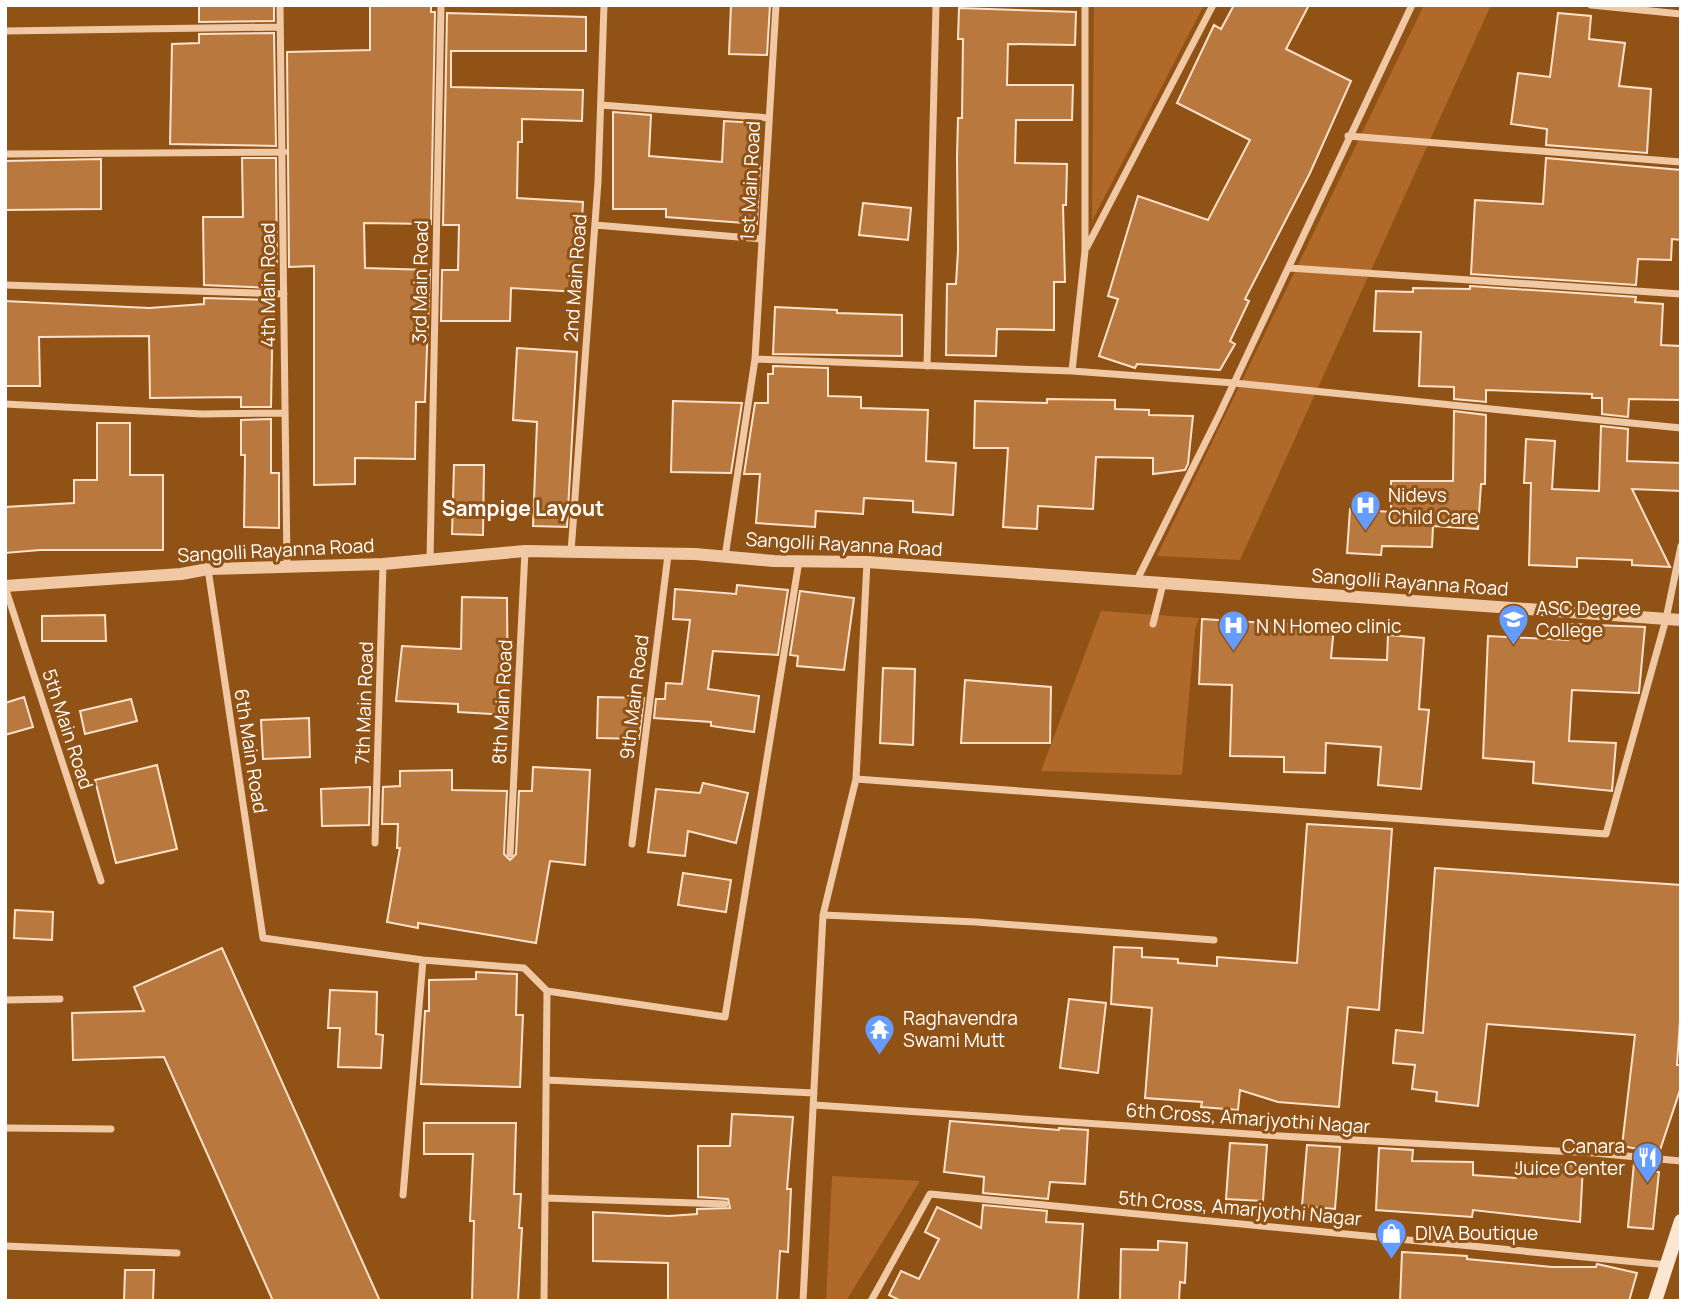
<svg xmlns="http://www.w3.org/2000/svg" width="1686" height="1306" viewBox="0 0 1686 1306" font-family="Manrope,sans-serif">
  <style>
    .green { fill: #b06929 }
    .building { fill: #b9793e; stroke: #fce2cb; stroke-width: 2 }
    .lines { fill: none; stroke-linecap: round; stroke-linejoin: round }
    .minor { stroke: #f0c8a4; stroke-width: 7 }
    .tertiary { stroke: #f0c8a4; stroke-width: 12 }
    .secondary { stroke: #fbe6d2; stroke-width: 14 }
    .labels { text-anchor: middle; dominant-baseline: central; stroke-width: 6; stroke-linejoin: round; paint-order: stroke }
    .street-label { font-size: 19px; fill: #fff; stroke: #915216 }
    .poi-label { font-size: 19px; fill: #fff; stroke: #915216; text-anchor: start }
    .neighbourhood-label { font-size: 21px; font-weight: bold; fill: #fff; stroke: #915216 }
  </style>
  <rect width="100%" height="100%" fill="#915216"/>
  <path class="green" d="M1094,5H1204L1092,221Z
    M1424,5H1491L1240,560L1157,556Z
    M1101,611L1199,618L1195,630L1182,775L1041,771Z
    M832,1176L920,1181L846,1301H826Z"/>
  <path class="building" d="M199,5H274V21L199,22Z
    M370,5H431V12H435L431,224L364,223L365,268L430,270L425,402H416L415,459L355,458V484L314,485V266L289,267L287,52L370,50Z
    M731,5H770L767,55L729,54Z
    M1234,5H1309L1286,49L1351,81L1310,173L1245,299L1249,301L1230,341L1235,344L1220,370L1137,364L1135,368L1099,356L1118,299L1108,296L1138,196L1208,220L1250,140L1177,103L1214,25L1221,29Z
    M959,8L1076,12L1075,45L1008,44L1007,85H1073L1072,120H1016L1015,163L1067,164L1066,205H1063L1065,282H1054V330L997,329L996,356L946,355L947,284H956L958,250L957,157L958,118H962L963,39H958Z
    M447,13L586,17V51H451V87L583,90L582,121L522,119V142H518L517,198L583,202L578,292L511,288L510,321H441L442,270H458L459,225H443Z
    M1558,13L1591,16L1589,39L1625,43L1619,86L1651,89L1647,153L1546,145L1547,129L1511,124L1518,73L1550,77Z
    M274,33L276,146L170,144L172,44L199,43V34Z
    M613,112L651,115L649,156L722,162L724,121L757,123L755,165H760L757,224L666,217V209H613Z
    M242,158H276L277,267H272V288L204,285L203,217H243Z
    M1546,158L1681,170V240L1672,239L1671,260L1638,259L1636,285L1471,274L1475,200L1543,204Z
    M101,159V209L5,210V161Z
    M863,203L911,208L908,240L859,235Z
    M1470,286L1636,297L1635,302L1663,304L1661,345L1681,346V400L1629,399L1628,417L1602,414V398H1592V394L1486,390V402L1454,399V387L1419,386L1421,332L1374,331L1376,291L1413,292V288L1470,289Z
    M204,298L273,300L271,407H241V397L150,398L149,336L39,337L40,386H5V301L149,308L204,304Z
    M775,307L837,310V313L902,315V356L773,354Z
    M517,348L577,352L567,527L533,526L537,422L513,420Z
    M773,366L828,368V396L861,397V408L928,410L926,461L956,463L953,515L913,512V501L864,498L863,514L816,511L815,527L756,523L760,474H744L755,403H768V374H773Z
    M1047,399L1115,400V409L1149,410V415L1193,416L1188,464L1185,470L1153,474V458L1096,457L1093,509L1038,506L1037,529L1003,527L1008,448H974L975,401L1047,403Z
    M673,401L742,403L731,473L671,472Z
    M1454,411L1486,415L1485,484H1481L1478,529L1433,526L1432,547L1382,546L1381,555L1347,553L1350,509L1391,512V481H1453Z
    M271,419V473H279V528L244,527L245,455H241V420Z
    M97,423H130V475H163V550H40L5,553V507L74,503V480H97Z
    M1601,426L1628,429L1627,461L1681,463V491L1632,489L1670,567L1632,565V560L1577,558V567L1529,565L1531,483H1524L1526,439L1555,441L1552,489L1599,491Z
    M454,465H484L483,535L452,534Z
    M737,585L788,590L778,655L713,651L708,689L759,696L754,732L711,726V722L654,718L656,699H665L666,683L682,684L690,620L673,619L675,589L736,594Z
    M800,591L854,598L844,670L797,666L798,656L790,655Z
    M462,597L507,598L508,715L458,712V704L396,701L402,646L461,649Z
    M105,615L106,641H42V616Z
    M1202,619L1334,627L1331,658L1387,660L1388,635L1424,638L1419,709L1429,710L1421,789L1378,785L1381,747L1326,743L1325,773L1284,772V757L1230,756L1232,685L1199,684Z
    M1569,624L1645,627L1639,693L1572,690L1569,741L1616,743L1612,791L1533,783L1534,762L1483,758L1488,636L1568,640Z
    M883,668L915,669L913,745L880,743Z
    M965,680L1051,687L1050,743H961Z
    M24,697L33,727L5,735V703Z
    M598,697L644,698L639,739L597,738Z
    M131,699L137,721L85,734L80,711Z
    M309,718L310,757L263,759L261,720Z
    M157,765L177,849L116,863L95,780Z
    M533,767L590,770L585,865L550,861L536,943L418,923V928L387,922L400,848H397L398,824H382L383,787L400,786V771L452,770V790L507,791L504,854L510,860L516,854L519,791H532Z
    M703,783L748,793L736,843L688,831L685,856L648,852L656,789L700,793Z
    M370,787L369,825L322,826L321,789Z
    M1307,824L1392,829L1379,1010L1348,1007L1339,1107L1278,1102L1240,1090L1238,1110L1201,1107L1202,1102L1145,1098L1152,1008L1111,1004L1114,947L1142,948V957L1178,959V963L1217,966V957L1297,963Z
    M1435,868L1681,885V1006L1677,1065H1681V1087L1659,1153L1622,1146L1635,1035L1487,1024L1478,1106L1436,1101L1437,1092L1412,1089L1415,1065L1393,1063L1396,1030L1423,1033Z
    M683,873L731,880L726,912L678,905Z
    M15,910L53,912L52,940L14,938Z
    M222,948L380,1301H273L164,1057L73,1060L72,1013L144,1011L134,987Z
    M476,972L517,974L516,1015H523L520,1087L421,1084L425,1011H429V980L476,979Z
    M330,990L377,992L376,1034L383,1035L381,1068L338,1067L340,1028H328Z
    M1069,999L1106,1003L1098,1073L1060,1068Z
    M732,1114L793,1117L787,1189H791L788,1252L780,1251L777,1301H668V1263L593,1261V1212L669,1216L697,1214V1209L730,1208L728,1199L698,1197V1146H730Z
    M950,1121L1059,1130V1128L1088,1130L1085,1184L1050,1182L1048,1199L983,1193L984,1177L944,1172Z
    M424,1123H516L514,1194H521L519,1228H522L518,1301H472L474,1221H470L473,1154H424Z
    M1230,1143L1267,1145L1263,1201L1226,1199Z
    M1307,1145L1340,1147L1335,1209L1302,1206Z
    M1379,1148L1413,1150L1412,1161L1473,1162V1175L1516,1178L1517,1163L1583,1166L1580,1222L1473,1210L1472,1217L1376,1210Z
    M1634,1163L1655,1165L1653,1171L1659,1172L1653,1229L1628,1227Z
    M983,1205L1047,1211L1046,1222L1083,1224L1078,1301H901L889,1295L901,1271L919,1279L939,1239L925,1232L937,1207L981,1228Z
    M1158,1241L1187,1243L1185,1283L1180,1282L1179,1301H1120L1121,1249L1158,1250Z
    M1402,1252L1467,1256V1259L1552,1267H1596L1597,1264L1637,1273L1629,1301H1400Z
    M125,1270H154L153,1301H124Z"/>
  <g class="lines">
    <path class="minor" d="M280,5L287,565
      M1591,5L1681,14
      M5,31L280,27
      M601,105L769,118
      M1348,136L1681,162
      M5,154L284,152
      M595,225L762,239
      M1087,247L1213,5
      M1289,268L1681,294
      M5,285L284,294
      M755,359L1072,371L1234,383L1681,428
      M927,366L936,5
      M1072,371L1085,251V5
      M5,404L202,414L285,413
      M571,552L598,182L604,5
      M725,557L755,359L776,5
      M430,560L441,5
      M208,569L263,938L423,960L524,968L547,991L544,1301
      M1136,582L1218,417L1412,5
      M5,587L101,881
      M1153,624L1163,584
      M856,779L1606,834L1666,619L1681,546
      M375,843L383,564
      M632,844L668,555
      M510,854L525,551
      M823,915L976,922L1214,940
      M547,991L725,1017L799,561
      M5,1000L60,999
      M547,1080L814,1093
      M814,1105L1280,1136L1594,1153L1681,1161
      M5,1128L111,1129
      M403,1195L423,960
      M545,1198L725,1204
      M5,1246L177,1253
      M803,1301L823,915L856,779L867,562
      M871,1301L930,1194L1668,1265"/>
    <path class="tertiary" d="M5,586L181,574L208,569L383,564L525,551L695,554L774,561L867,562L1681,620"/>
    <path class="secondary" d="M1655,1301L1681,1221"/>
  </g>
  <defs>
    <symbol id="hospital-pin" viewBox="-11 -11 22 30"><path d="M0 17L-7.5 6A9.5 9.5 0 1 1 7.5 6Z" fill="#649cff" stroke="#915216"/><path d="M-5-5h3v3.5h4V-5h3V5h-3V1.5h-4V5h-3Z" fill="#fff"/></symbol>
    <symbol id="university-pin" viewBox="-11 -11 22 30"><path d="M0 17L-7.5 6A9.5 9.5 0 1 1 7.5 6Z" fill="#649cff" stroke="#915216"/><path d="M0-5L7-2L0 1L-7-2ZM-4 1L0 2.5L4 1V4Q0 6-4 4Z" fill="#fff"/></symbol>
    <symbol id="temple-pin" viewBox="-11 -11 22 30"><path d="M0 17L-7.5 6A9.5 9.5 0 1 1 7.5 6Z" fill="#649cff" stroke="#915216"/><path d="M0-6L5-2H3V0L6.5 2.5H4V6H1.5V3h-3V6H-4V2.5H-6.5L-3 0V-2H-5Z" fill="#fff"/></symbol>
    <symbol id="restaurant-pin" viewBox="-11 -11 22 30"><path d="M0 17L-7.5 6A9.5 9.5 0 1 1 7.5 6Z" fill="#649cff" stroke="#915216"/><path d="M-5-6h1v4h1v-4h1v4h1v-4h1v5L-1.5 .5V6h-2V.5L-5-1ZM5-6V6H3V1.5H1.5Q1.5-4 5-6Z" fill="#fff"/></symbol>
    <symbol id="shop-pin" viewBox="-11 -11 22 30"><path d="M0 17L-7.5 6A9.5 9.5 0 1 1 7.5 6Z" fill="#649cff" stroke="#915216"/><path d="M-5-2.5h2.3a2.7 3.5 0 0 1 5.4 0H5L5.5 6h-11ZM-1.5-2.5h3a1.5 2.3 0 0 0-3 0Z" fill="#fff"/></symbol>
  </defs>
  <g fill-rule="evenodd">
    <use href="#hospital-pin" x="1348" y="488" width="35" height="47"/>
    <use href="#university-pin" x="1496" y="602" width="35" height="47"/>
    <use href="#hospital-pin" x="1216" y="608" width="35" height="47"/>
    <use href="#temple-pin" x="862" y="1012" width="35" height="47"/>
    <use href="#restaurant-pin" x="1630" y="1140" width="35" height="47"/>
    <use href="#shop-pin" x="1374" y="1216" width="35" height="47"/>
  </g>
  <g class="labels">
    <g class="street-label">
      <text transform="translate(750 181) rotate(-87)">1st Main Road</text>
      <text transform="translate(575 278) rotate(-86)">2nd Main Road</text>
      <text transform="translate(420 282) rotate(-89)">3rd Main Road</text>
      <text transform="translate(268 285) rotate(-90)">4th Main Road</text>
      <text transform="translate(844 544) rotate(3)">Sangolli Rayanna Road</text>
      <text transform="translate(276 550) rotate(-3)">Sangolli Rayanna Road</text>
      <text transform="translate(1410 582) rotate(4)">Sangolli Rayanna Road</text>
      <text transform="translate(634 697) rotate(-83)">9th Main Road</text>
      <text transform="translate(502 702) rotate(-87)">8th Main Road</text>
      <text transform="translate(364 703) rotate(-88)">7th Main Road</text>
      <text transform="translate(68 729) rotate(72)">5th Main Road</text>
      <text transform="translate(251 751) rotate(81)">6th Main Road</text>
      <text transform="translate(1248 1118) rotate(4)">6th Cross, Amarjyothi Nagar</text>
      <text transform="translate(1240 1208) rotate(5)">5th Cross, Amarjyothi Nagar</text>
    </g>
    <g class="poi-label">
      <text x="1388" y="495">Nidevs<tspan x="1388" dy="22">Child Care</tspan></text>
      <text x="1536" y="608">ASC Degree<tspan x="1536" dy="22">College</tspan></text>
      <text x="1256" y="626">N N Homeo clinic</text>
      <text x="903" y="1018">Raghavendra<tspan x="903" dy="22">Swami Mutt</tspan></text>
      <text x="1625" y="1146" text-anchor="end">Canara<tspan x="1625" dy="22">Juice Center</tspan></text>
      <text x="1415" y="1233">DIVA Boutique</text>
    </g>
    <g class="neighbourhood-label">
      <text x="523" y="508">Sampige Layout</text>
    </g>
  </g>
  <rect width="1686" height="1306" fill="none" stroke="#ffffff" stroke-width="14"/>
</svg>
